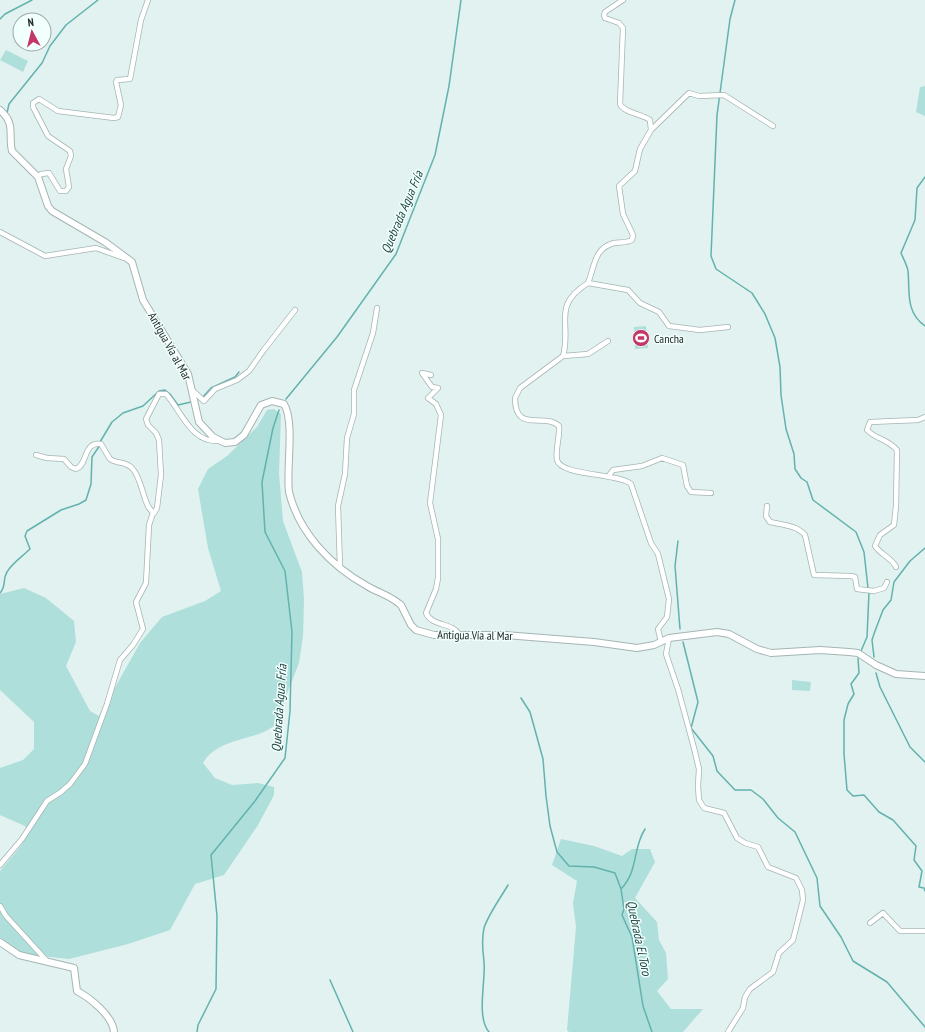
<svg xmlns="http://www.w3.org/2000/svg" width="925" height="1032" viewBox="0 0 925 1032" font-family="'PT Sans Narrow',sans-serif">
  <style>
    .green { fill: #aedfdb }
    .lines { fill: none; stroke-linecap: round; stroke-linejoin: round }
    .stream { stroke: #63b2ad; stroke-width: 1.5 }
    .street-casing { stroke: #a4b5b3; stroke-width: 6 }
    .secondary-casing { stroke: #a4b5b3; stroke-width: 8 }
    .street { stroke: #fff; stroke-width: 4.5 }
    .secondary { stroke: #fff; stroke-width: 6 }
    .labels { text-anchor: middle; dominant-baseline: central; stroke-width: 3; stroke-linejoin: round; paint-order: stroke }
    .poi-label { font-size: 12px; fill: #222828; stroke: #f1fffd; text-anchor: start }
    .street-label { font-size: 12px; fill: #222828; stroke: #f1fffd }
    .water-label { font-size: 13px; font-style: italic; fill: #1f4543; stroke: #f1fffd }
  </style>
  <rect width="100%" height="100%" fill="#e1f2f1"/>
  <path class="green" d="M6,50L28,61L23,72L0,60Z
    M925,86V116L916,112L920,87Z
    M646,326L648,348L635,349L634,327Z
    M274,409L281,414L279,473L283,521L302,572L304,599L303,636L299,663L286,696L280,722C275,725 271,728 266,731C244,741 216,741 203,763L215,778L232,785L258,783L274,787V795L258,825L224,875L195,884L170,930L128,944L69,959L23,954L0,937V871L20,847L28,833L25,826L0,815V768L23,760L34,749V722L0,690V594L24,588L46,598L74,621L76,642L66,666L90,711L99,716L140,643L162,617L205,601L221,591L208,548L198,489L208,469L227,456L257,427L267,410Z
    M792,680L811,682L810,691L792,690Z
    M561,839L594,846L622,856L632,849H650L655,862L635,898L657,922L659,940L666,953L668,979L657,991L671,1009H703L683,1032H569L567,1030L576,927L573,903L577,881L552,865Z"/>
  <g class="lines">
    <path class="stream" d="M735,0L730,19L717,115L711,256L716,269L752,293L765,314L775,338L780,367L781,395L786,429L794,454L795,469L801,478L807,482L813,500L856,532L864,552L868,588
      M0,19L5,14L32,0
      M7,113L9,104L42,63L50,46L66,25L98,0
      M925,177L917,188L915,220L901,253C903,258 907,265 908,271C910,291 905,312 925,326
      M202,398L211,388L235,377L239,372
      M286,399L337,337L396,254L435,155L449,86L461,0
      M100,442L112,422L123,413L143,406L159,391L165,390L170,394L178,405L191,402
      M678,541L675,566L680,629
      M0,593C7,585 2,580 7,572C12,563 23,556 30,549L25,536L27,531L61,510L79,504L86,500L91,484L92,457L100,445
      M683,642L698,702L691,728L713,756L717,771L735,790H751L763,799L778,818L795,832L817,878L820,906L841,937L853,961L887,982L925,1027
      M861,651L867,637L869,592
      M874,657L872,640L875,631L883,610L891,600L894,582L910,561L925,548
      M858,658L859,673L851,684L854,694L848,704L844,720V754L847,790L853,796L864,795L879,812L893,820L916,846L914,860L922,871L919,887L924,888L925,891
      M876,673L880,687L910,747L925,762
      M521,698L530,712L543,759L546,796L550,826L557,852L569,866L594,867L615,873L621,889
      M645,829C632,849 639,870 621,889L624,909L622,915L632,937L643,1006L652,1032
      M330,980L353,1032
      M197,1032L198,1025L216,989L217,916L211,855L255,801L285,758L290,711L292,632L285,571L265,532L262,482L273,428L279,410
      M489,1032C476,1017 486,980 484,962C483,950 481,942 484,928C488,915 501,897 508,885"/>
    <defs>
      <path id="street" d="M623,0L605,12L604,15L605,18L619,23L623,28L620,104C624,113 642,114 650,120L651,130
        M38,177L41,174L49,173L60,191H66L69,187L66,169L71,156L70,151L48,136L33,107V103L39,99L58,111L114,118L118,117L121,105L116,82L117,80L130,79L141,20L148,0
        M0,232L45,256L96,248L124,258
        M588,283L628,290L640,303L659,312L669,326L700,330L728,327
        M563,356L588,354L608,341
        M431,375L422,373L432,387L438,388L428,398L436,404L441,415L430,503L438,539V578L436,589L426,613C432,627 453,622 459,635
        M192,390L204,401L215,389L237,380L249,371L263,351L295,310
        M36,455L47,458L64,459L71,467L76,469C88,465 83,441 101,444L110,459C117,464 125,461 132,468C143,479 143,507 154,513L157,508L161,475L159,440L156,433L148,425L146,419L159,394H166C182,412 191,443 219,441
        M608,477L613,470L642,466L662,458L683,465L687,486L691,492L711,493
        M767,506L766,516L770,522C782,525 796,525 805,535L814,575L851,576L855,577L857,589L874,591L884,588L887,582
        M340,567L338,506L345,474L347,438L354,414V390L373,333L377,308
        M896,567C892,558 881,555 875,546L880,535L894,525L896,506L897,450C886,438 877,440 867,430L870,422L918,420L925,417
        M669,638L666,654L678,689L694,748L699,769L698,786L699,800L704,808L724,813L737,838L745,843L758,847L768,867L796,878L802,890L803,900L793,940L779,953L773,972L750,989L745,997L743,1008L728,1032
        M661,642L658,629L667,617L669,599L658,554L651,543L631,484C618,473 561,476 557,460C555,450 560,437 559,426C544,412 515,434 515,398L520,388L563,356C572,324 551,306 588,283C595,266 594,248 614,243C620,242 627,243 632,240L633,235L623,214L619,186L635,171L640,149L651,130L689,93L699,96L724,95L773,126
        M0,865L22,839L47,801L61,792L70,784L85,764L107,704L120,660L133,645L143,629L136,602L146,583L149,525L153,513
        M0,906L6,916L47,961
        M870,923L883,913L900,931H925"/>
      <path id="secondary" d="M0,110C16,124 8,134 12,151L38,177L48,206L52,211L105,242L132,262L143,300L188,374L199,422L213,437L225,443L235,442L244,435L261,405L272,401L284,404C295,422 286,469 289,492C299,533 331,566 367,586C377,592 388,595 397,602L401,605L411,625L416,630L434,635H506L594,642L637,648L654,645L669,638L717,632L729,634L757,649L771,653L820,650L849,652L858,653L876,665L896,674L925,676
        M0,942L19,955L74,968L77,991C90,998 113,1016 114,1032"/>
    </defs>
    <use href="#street" class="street-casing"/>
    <use href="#secondary" class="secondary-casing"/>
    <use href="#street" class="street"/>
    <use href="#secondary" class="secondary"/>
  </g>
  <defs>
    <symbol id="stadium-disc" viewBox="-11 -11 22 22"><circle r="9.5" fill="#c33668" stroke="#f1fffd"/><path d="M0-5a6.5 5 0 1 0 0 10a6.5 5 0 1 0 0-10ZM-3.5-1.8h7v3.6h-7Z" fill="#fff"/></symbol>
  </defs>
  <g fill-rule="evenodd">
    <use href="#stadium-disc" x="631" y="328" width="20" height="20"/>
  </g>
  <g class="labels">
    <g class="poi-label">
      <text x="654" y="338">Cancha</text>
    </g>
    <g class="street-label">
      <text transform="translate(170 346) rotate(61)">Antigua Vía al Mar</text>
      <text transform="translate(475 635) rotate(1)">Antigua Vía al Mar</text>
    </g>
    <g class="water-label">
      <text transform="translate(402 212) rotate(-67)">Quebrada Agua Fría</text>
      <text transform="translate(279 708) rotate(-86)">Quebrada Agua Fría</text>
      <text transform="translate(639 938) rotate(78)">Quebrada El Toro</text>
    </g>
  </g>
  <g transform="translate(32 32) rotate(353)"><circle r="19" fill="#f1fffd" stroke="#9ea9a8"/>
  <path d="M0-3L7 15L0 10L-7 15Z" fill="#c33668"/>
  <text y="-6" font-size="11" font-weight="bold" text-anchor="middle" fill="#222828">N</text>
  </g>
</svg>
